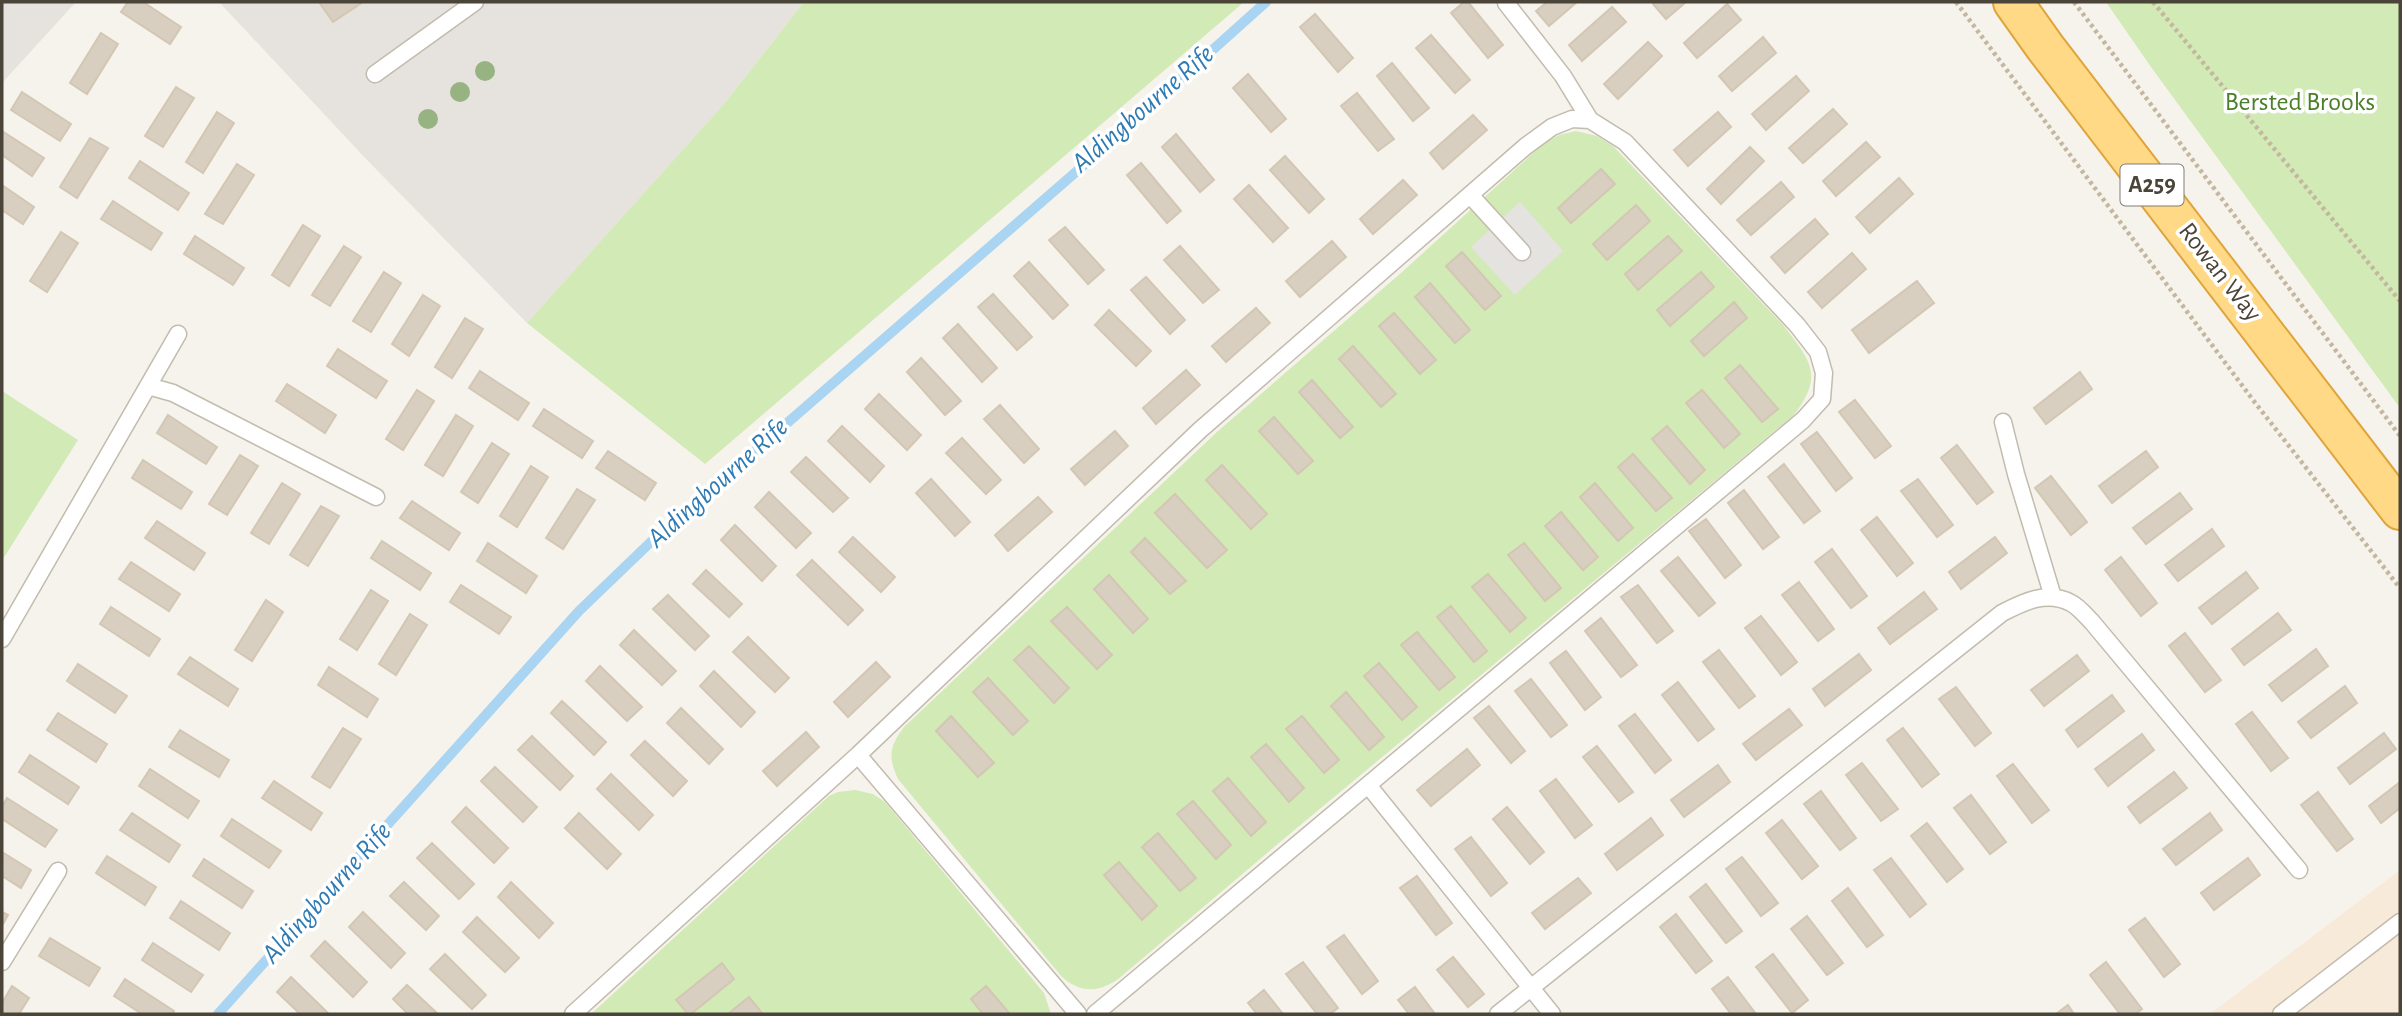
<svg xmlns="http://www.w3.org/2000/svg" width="2402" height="1016" viewBox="0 0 2402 1016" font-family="'Alegreya Sans',sans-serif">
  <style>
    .commercial { fill: #f7ead8 }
    .industrial { fill: #e6e2dd }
    .green { fill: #d2eab5 }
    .parking { fill: #e5e3e0 }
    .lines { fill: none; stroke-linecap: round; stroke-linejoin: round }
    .stream { stroke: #a9d4f2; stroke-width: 10 }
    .building { fill: #d8cfc1; stroke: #d3c7b4; stroke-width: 2 }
    .service-casing { stroke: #c2bbae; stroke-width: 19 }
    .trunk-casing { stroke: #e0a43c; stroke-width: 42 }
    .path { stroke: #c4b79f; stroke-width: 4.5; stroke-dasharray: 3.5 3.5; stroke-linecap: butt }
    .service { stroke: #fff; stroke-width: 16 }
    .trunk { stroke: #ffd985; stroke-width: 38 }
    .tree { fill: #97b381 }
    .labels { text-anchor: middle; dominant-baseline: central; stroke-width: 7; stroke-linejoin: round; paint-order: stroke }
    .shield { fill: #fff; stroke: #817c74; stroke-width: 2 }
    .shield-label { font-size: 24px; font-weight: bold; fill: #4b4439 }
    .park-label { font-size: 26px; fill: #4a7f2a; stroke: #fff }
    .street-label { font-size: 26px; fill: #4b4439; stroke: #fff }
    .water-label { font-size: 28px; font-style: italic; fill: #2e7ab2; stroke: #fff }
  </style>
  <rect width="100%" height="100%" fill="#f6f3ec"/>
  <path class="commercial" d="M2400,870V1014H2210Z"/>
  <path class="industrial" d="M2,2H76L2,83Z
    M219,2H804L724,104L527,323L368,161Z"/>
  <path class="green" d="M804,2H1244L705,464L527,323L724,104Z
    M2106,2H2400V408L2151,67Z
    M1576,131L1597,136L1613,146L1783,325C1812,362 1824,376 1793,416L1292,832L1117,980C1096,993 1080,993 1061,976L898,779C888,757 889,747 904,727L1218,431L1401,273L1543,144L1559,135Z
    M2,391L78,440L3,559L2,558Z
    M855,790L873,794L885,802L1044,993L1051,1014H591L829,796L838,792Z"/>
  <path class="parking" d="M1520,202L1563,251L1515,295L1471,247Z"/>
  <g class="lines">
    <path class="stream" d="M218,1014L579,611L657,536L1092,158L1266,2"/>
  </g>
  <path class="building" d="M128,2H143L181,27L170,44L121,12Z
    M319,2H363L333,22Z
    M1464,2H1468L1503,45L1488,58L1451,13Z
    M1547,2H1577L1549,26L1536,11Z
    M1655,2H1686L1666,19L1653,4Z
    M1727,4L1741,20L1697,58L1684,43Z
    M1612,7L1626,22L1582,61L1569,45Z
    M1315,14L1353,58L1338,72L1300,27Z
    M101,33L118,44L87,94L70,83Z
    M1431,35L1470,80L1455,93L1416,48Z
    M1763,37L1776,53L1732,91L1719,76Z
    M1648,42L1662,56L1618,99L1604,84Z
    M1392,63L1429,108L1413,121L1377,76Z
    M1248,74L1286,119L1271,132L1233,88Z
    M1796,76L1809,91L1766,130L1752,114Z
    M176,87L194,98L163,147L145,136Z
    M22,92L71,124L60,141L11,110Z
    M1357,93L1394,139L1378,151L1341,106Z
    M1833,109L1847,124L1803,163L1789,148Z
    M217,112L234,123L203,173L186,162Z
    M1718,112L1731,127L1688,166L1674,150Z
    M1473,115L1487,130L1443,169L1430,153Z
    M2,131L44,158L32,176L2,155Z
    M1176,134L1214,180L1200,192L1162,147Z
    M90,138L108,148L77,198L60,187Z
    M1866,142L1880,157L1836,196L1823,181Z
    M1750,147L1764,161L1721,204L1707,189Z
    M1285,156L1324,199L1309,213L1270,170Z
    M140,161L189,193L178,210L129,178Z
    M1141,163L1181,211L1167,223L1127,175Z
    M237,164L254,175L223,224L205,214Z
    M1601,169L1615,184L1571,223L1558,208Z
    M1899,178L1913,194L1870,233L1856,217Z
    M1403,180L1417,195L1373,234L1360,219Z
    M1781,182L1794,197L1751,235L1737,220Z
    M2,185L34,207L23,224L2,210Z
    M1249,185L1288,228L1273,242L1234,199Z
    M113,201L162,233L151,250L101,219Z
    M1636,205L1650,221L1607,260L1593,244Z
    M1815,219L1828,234L1785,273L1771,257Z
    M303,225L320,236L289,286L272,275Z
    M1065,227L1104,270L1088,284L1049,240Z
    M61,232L78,243L47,292L30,281Z
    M195,236L244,268L233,285L184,254Z
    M1668,236L1682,251L1638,290L1625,274Z
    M1332,241L1346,257L1300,297L1286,281Z
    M344,246L361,257L330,306L312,295Z
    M1180,246L1219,290L1203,303L1164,260Z
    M1462,252L1501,296L1485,310L1446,266Z
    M1852,253L1866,269L1822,308L1808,292Z
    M1029,262L1068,305L1053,319L1014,276Z
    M384,272L401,283L371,332L353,321Z
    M1701,272L1714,287L1670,326L1657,310Z
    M1146,277L1185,320L1170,334L1131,290Z
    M1917,281L1934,303L1869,353L1852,330Z
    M1430,283L1470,330L1455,343L1415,297Z
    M993,294L1032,337L1017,350L978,307Z
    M423,295L440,306L409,356L392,344Z
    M1734,302L1747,318L1704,356L1691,341Z
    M1256,308L1270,323L1226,362L1212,346Z
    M1109,310L1151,351L1136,366L1095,325Z
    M1394,313L1436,360L1420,374L1379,326Z
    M465,318L483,329L452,378L435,367Z
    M958,324L997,368L982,382L943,338Z
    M1353,346L1396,394L1381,407L1339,359Z
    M338,349L387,381L376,398L327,366Z
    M921,358L961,401L945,415L907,372Z
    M1740,365L1778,409L1762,422L1725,378Z
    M1186,370L1200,385L1156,424L1143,408Z
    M480,371L529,403L518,420L469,388Z
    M2080,372L2092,389L2046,424L2034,408Z
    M1312,380L1353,427L1340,438L1299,392Z
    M287,384L336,415L325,433L276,401Z
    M417,390L434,401L403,450L386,439Z
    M1702,390L1740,434L1724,448L1686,403Z
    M879,394L921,435L907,450L865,409Z
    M1855,400L1891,446L1875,458L1839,412Z
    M1000,405L1039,449L1024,463L984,419Z
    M544,409L593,441L582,458L533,426Z
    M168,415L217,447L206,464L157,433Z
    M456,415L473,426L443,476L425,465Z
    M1274,417L1313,461L1298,474L1259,431Z
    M842,426L884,466L870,482L828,441Z
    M1667,426L1705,470L1690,484L1652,439Z
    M1115,431L1128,446L1085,485L1071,469Z
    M1817,432L1852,478L1836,491L1801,444Z
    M962,438L1001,480L986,494L946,453Z
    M492,443L509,454L478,503L461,492Z
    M1957,445L1993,492L1977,504L1941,458Z
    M608,451L656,483L645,500L596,468Z
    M2146,451L2158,467L2112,503L2099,486Z
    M1633,454L1672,498L1656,511L1618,467Z
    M240,455L258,466L227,515L209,504Z
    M806,457L848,498L833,512L791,472Z
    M143,460L192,492L181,509L132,478Z
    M1784,464L1820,511L1804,523L1768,477Z
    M1222,465L1267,514L1251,529L1206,480Z
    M531,466L548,477L517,527L500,516Z
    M2051,476L2087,522L2071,535L2035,488Z
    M931,479L970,522L955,536L916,493Z
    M1918,479L1953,525L1937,537L1901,491Z
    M282,483L300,494L269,544L251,533Z
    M1595,483L1633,528L1618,541L1580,497Z
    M577,489L595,500L563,549L546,538Z
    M1744,490L1779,537L1763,549L1728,503Z
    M769,492L811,533L796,548L755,507Z
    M2180,493L2192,509L2146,544L2133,528Z
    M1175,494L1227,550L1207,568L1155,513Z
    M1038,497L1052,512L1008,551L995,535Z
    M412,501L460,533L449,550L400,518Z
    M321,506L339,516L308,566L290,555Z
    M1561,512L1598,557L1583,570L1545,526Z
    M1877,517L1913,563L1897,576L1861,530Z
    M1706,519L1741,565L1725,578L1689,531Z
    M157,521L205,553L194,570L145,538Z
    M735,525L776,566L762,581L721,540Z
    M2212,529L2224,546L2178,581L2165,565Z
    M853,537L895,577L881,592L839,552Z
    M1995,537L2007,553L1961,589L1949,572Z
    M1145,538L1186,581L1170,594L1131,552Z
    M382,541L431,573L420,590L371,558Z
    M488,543L537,576L526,593L477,561Z
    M1524,543L1561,588L1545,601L1508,555Z
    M1832,549L1867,596L1851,608L1815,562Z
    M1678,557L1715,603L1699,616L1661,571Z
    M2121,557L2157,603L2141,616L2105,570Z
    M812,560L863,610L848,625L797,575Z
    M131,562L180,594L169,611L119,579Z
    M706,570L742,604L729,617L693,584Z
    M2246,572L2258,588L2212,624L2199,608Z
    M1488,574L1526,618L1510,632L1472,587Z
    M1109,575L1148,619L1133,633L1094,589Z
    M1799,582L1834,629L1818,641L1782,595Z
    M461,585L511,617L499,634L450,602Z
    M1638,585L1673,631L1657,643L1621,597Z
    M371,590L388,601L357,650L340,639Z
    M1924,592L1937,609L1890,644L1878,628Z
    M668,595L709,636L695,650L653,609Z
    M266,600L283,612L252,661L235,650Z
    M1451,606L1487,651L1474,662L1437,617Z
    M111,607L160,639L149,656L100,624Z
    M1067,607L1112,655L1097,669L1051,621Z
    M2278,613L2291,630L2244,665L2232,649Z
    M410,614L427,625L396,675L379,664Z
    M1761,616L1797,662L1781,675L1745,628Z
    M1601,618L1637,665L1621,677L1585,631Z
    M634,630L676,671L662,685L620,645Z
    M1417,632L1455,677L1439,690L1401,645Z
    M2185,633L2221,680L2205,692L2169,646Z
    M748,637L789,678L775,692L733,652Z
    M1029,646L1069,688L1054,703L1014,660Z
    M2316,649L2328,666L2282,701L2269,685Z
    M1719,650L1755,696L1739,708L1703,662Z
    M1566,651L1601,697L1585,710L1550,663Z
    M1859,654L1871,670L1825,706L1813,689Z
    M2077,655L2089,671L2044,706L2031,690Z
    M190,657L238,689L228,706L178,674Z
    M876,662L890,677L848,717L834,702Z
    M1379,663L1417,707L1402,720L1364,676Z
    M78,664L127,696L115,713L67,681Z
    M600,666L642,707L627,721L586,681Z
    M329,667L378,699L367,717L318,685Z
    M714,671L755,712L741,727L700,686Z
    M988,678L1028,721L1013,735L973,692Z
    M1531,679L1567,725L1551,737L1515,691Z
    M1678,682L1714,729L1698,741L1662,695Z
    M2345,686L2357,703L2311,738L2298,722Z
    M1956,687L1991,733L1975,746L1939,699Z
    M1346,692L1384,737L1369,750L1331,706Z
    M2112,695L2124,711L2078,747L2066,730Z
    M562,701L606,742L594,755L551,713Z
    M1489,706L1525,751L1511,763L1474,718Z
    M681,708L723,749L709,764L667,723Z
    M1789,709L1802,725L1756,760L1743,744Z
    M2252,712L2288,758L2271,771L2236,724Z
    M58,713L107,744L96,762L47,730Z
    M1635,714L1671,760L1655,773L1619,726Z
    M951,716L994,763L978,777L936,731Z
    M1302,716L1339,760L1324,773L1286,729Z
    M343,728L361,739L330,788L312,777Z
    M1903,728L1939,774L1922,787L1887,740Z
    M180,730L229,760L219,777L169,747Z
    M806,732L819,747L777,786L763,771Z
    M2384,733L2396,749L2350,784L2338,768Z
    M2142,734L2154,750L2108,786L2095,769Z
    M532,736L573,776L560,790L518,750Z
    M645,741L687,781L673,796L631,755Z
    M1266,744L1304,788L1289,802L1251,757Z
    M1597,746L1633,792L1619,802L1583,757Z
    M1467,749L1480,765L1431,806L1417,790Z
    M30,755L79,787L68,804L19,772Z
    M1862,763L1898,809L1881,821L1846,775Z
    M2013,764L2049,810L2032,823L1997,776Z
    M1718,765L1730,782L1684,817L1671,800Z
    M495,767L537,807L523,822L481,781Z
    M150,769L199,801L188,818L139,786Z
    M2174,772L2187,788L2140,823L2128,807Z
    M611,774L653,815L639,830L597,789Z
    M1228,778L1266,822L1251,836L1213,791Z
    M1556,779L1592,825L1575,838L1540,791Z
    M274,781L322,813L311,830L262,798Z
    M2400,782V808L2381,823L2369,806Z
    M1821,791L1856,838L1840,850L1804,804Z
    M2318,792L2353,839L2337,851L2301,805Z
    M1971,795L2006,842L1990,854L1954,808Z
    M7,798L57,830L45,847L2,819V807Z
    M1193,801L1231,845L1216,859L1177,814Z
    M466,807L508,848L494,863L452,822Z
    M1507,807L1544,852L1530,864L1493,819Z
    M132,813L180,845L169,862L120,830Z
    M579,813L621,854L607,869L565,828Z
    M2210,813L2222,830L2176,865L2163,849Z
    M1651,818L1663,835L1617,870L1605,854Z
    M232,819L281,851L269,868L221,836Z
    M1782,820L1818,866L1802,879L1766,833Z
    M1927,823L1963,869L1947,882L1911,836Z
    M1158,833L1196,878L1180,891L1142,847Z
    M1471,837L1507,883L1491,896L1455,849Z
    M432,843L474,884L459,899L417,858Z
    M2,852L31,870L21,888L2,876Z
    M107,856L156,887L145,905L96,873Z
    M1742,857L1778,903L1761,916L1726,869Z
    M1891,858L1926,904L1910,917L1874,870Z
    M2248,858L2260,875L2214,910L2201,893Z
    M204,859L253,891L242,908L193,876Z
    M1119,862L1157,906L1142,920L1104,875Z
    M1417,876L1452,923L1436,935L1400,888Z
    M1578,878L1591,893L1545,929L1532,913Z
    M404,882L439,916L426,930L390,896Z
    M511,882L553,923L539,938L498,897Z
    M1706,884L1742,931L1726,943L1690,897Z
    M1848,888L1883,935L1867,947L1832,901Z
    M181,901L230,933L219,950L170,918Z
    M2,912L8,915L2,926Z
    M363,912L405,953L391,968L349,927Z
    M1676,914L1712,961L1696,973L1660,927Z
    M1807,916L1843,963L1827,975L1791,929Z
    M477,917L519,958L505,972L463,932Z
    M2145,918L2180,964L2164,977L2129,930Z
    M1344,935L1378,981L1362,994L1327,947Z
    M50,938L100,968L89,986L39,956Z
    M325,941L367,982L353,997L311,956Z
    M153,943L203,975L191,992L142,960Z
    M445,954L486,995L472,1009L430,969Z
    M1773,954L1808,1000L1792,1013L1756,967Z
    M1453,957L1484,994L1468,1007L1437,970Z
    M1303,962L1338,1008L1330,1014H1317L1286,974Z
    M2106,962L2142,1009L2135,1014H2120L2090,975Z
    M722,963L734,979L691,1014H688L676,1000Z
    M291,977L329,1014H300L277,992Z
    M1728,977L1756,1014H1731L1712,989Z
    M125,979L174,1011L172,1014H142L114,996Z
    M407,985L438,1014H408L393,999Z
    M12,986L29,998L19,1014H2V1003Z
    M986,986L1010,1014H983L971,999Z
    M1415,987L1435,1014H1409L1398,1000Z
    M1264,990L1283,1014H1257L1248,1003Z
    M749,997L762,1013L728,1014Z
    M2068,1005L2074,1014H2056Z"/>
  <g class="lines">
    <defs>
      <path id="service" d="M1506,3L1563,76L1590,120
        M375,74L475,2
        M1471,196L1522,252
        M148,386L173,393L376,497
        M2003,422L2016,474L2053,597
        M2,639L178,334
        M858,755L1078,1014
        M1368,785L1552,1014
        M2,962L58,871
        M573,1014L858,755L1200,430L1526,146L1552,127L1572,119L1590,120L1625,142L1797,325L1818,352L1824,373L1822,399L1803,420L1095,1014
        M1498,1014L2002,613C2023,602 2047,590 2071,603C2079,607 2086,616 2092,622L2299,870
        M2281,1014L2400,922"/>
      <path id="trunk" d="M2013,2L2045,47L2400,510"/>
    </defs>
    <use href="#service" class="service-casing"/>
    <use href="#trunk" class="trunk-casing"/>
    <path class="path" d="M1956,2L2253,400L2400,588
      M2074,2L2400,436
      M2153,2L2400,301"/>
    <use href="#service" class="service"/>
    <use href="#trunk" class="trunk"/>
  </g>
  <g class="tree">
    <circle cx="485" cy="71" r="10"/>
    <circle cx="460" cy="92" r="10"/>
    <circle cx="428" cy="119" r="10"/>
  </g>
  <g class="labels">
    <rect class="shield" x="2120.5" y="164.5" width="63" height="41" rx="5"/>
    <g class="shield-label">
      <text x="2152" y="185">A259</text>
    </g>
    <g class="park-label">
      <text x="2300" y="102">Bersted Brooks</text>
    </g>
    <g class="street-label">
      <text transform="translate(2220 272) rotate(52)">Rowan Way</text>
    </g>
    <g class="water-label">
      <text transform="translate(1143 109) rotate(-41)">Aldingbourne Rife</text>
      <text transform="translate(718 483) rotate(-42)">Aldingbourne Rife</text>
      <text transform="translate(327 893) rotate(-48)">Aldingbourne Rife</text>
    </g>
  </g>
  <rect width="2402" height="1016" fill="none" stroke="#4b4439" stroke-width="7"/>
</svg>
